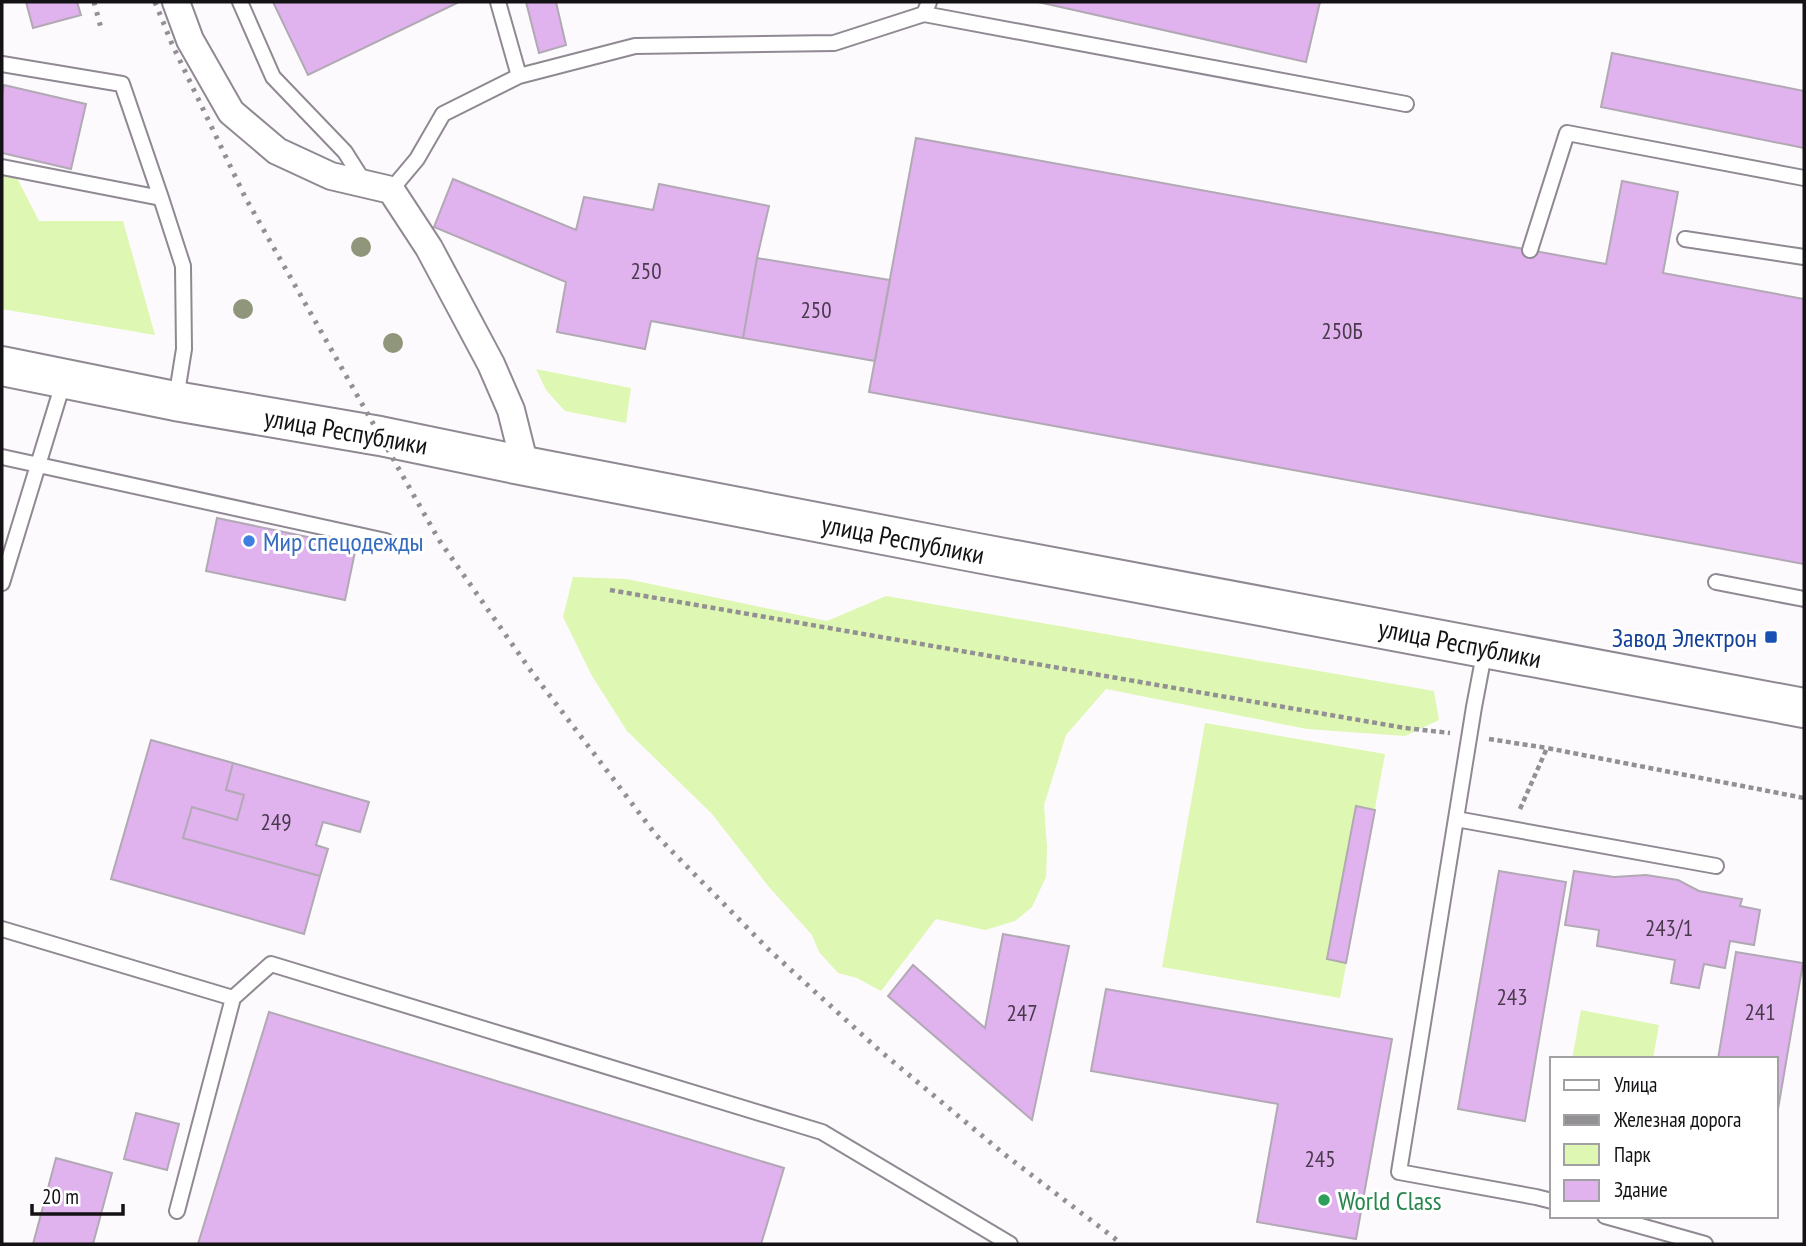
<svg xmlns="http://www.w3.org/2000/svg" width="1806" height="1246" viewBox="0 0 1806 1246" font-family="'PT Sans Narrow',sans-serif">
  <style>
    .green { fill: #def7b2 }
    .building { fill: #e0b2ee; stroke: #b1a9b3; stroke-width: 2 }
    .lines { fill: none; stroke-linecap: round; stroke-linejoin: round }
    .lane-casing { stroke: #908993; stroke-width: 18 }
    .street-casing { stroke: #908993; stroke-width: 30 }
    .primary-casing { stroke: #908993; stroke-width: 42 }
    .path { stroke: #939094; stroke-width: 4.5; stroke-dasharray: 5 3.5; stroke-linecap: butt }
    .lane { stroke: #fff; stroke-width: 14 }
    .street { stroke: #fff; stroke-width: 26 }
    .primary { stroke: #fff; stroke-width: 38 }
    .rail { stroke: #939094; stroke-width: 5; stroke-dasharray: 3.5 7; stroke-linecap: butt }
    .tree { fill: #90967c }
    .shop-dot { fill: #3f7fe0; stroke: #fff; stroke-width: 2.5 }
    .transit-dot { fill: #1a4fb4; stroke: #fff; stroke-width: 2.5 }
    .leisure-dot { fill: #2e9e5b; stroke: #fff; stroke-width: 2.5 }
    .labels { text-anchor: middle; dominant-baseline: central; stroke-width: 6; stroke-linejoin: round; paint-order: stroke }
    .number-label { font-size: 23px; fill: #483a4c }
    .street-label { font-size: 26px; fill: #151216; stroke: #fff }
    .shop-label { font-size: 26px; fill: #366cbe; stroke: #fff; text-anchor: start }
    .transit-label { font-size: 26px; fill: #164399; stroke: #fff; text-anchor: end }
    .leisure-label { font-size: 26px; fill: #27864d; stroke: #fff; text-anchor: start }
  </style>
  <rect width="100%" height="100%" fill="#fdfafe"/>
  <path class="green" d="M2,175L17,178L39,221H123L155,335L2,309Z
    M536,369L631,388L626,423L565,411L546,390Z
    M573,577L627,579L827,621L886,596L1434,691L1439,720L1405,736L1307,729L1106,689L1066,735L1044,805L1047,847L1046,877L1032,907L1015,921L985,930L936,919L881,991L857,978L838,973L819,952L812,935L769,887L712,814L627,731L592,676L563,617Z
    M1205,723L1385,754L1340,998L1162,967Z
    M1581,1010L1659,1025L1653,1059H1572Z"/>
  <path class="building" d="M26,2H77L81,15L33,28Z
    M273,2H459L308,75Z
    M526,2H556L566,45L539,53Z
    M1038,2H1320L1306,62Z
    M1612,53L1804,91V148L1601,107Z
    M4,85L86,104L71,169L2,153V95Z
    M916,138L1606,264L1622,181L1678,192L1663,273L1804,299V564L869,392Z
    M453,179L576,230L584,197L653,210L659,184L769,206L757,258L743,338L651,321L645,349L557,332L566,282L434,227Z
    M757,258L890,280L875,361L743,338Z
    M217,518L356,547L345,600L206,571Z
    M151,740L233,763L226,790L244,795L237,820L192,807L183,838L320,876L304,934L111,879Z
    M233,763L369,802L360,832L323,822L316,845L328,849L320,876L183,838L192,807L237,820L244,795L226,790Z
    M1356,806L1375,810L1346,963L1327,959Z
    M1499,871L1566,882L1525,1121L1458,1109Z
    M1574,871L1614,877L1646,875L1678,880L1699,891L1742,899L1740,906L1760,910L1754,945L1730,941L1725,968L1704,964L1699,988L1671,983L1675,960L1597,946L1599,930L1565,925Z
    M1003,934L1069,946L1032,1120L888,996L913,965L985,1028Z
    M1736,952L1803,963L1776,1121V1059H1718Z
    M1106,989L1392,1039L1356,1239L1257,1222L1278,1104L1091,1071Z
    M269,1012L784,1168L761,1244H198Z
    M136,1113L179,1124L167,1170L124,1159Z
    M56,1158L112,1173L93,1244H33Z"/>
  <g class="lines">
    <defs>
      <path id="lane" d="M240,2L273,77L345,152L364,182
        M498,2L519,76
        M924,14L1406,104
        M2,64L122,84L161,198L183,266L184,349L176,399
        M2,167L161,198
        M391,190L417,159L443,114L519,76L635,46L834,43L924,14L929,2
        M1685,239L1804,257
        M1530,250L1567,133L1804,178
        M2,457L386,541
        M1716,582L1804,599
        M2,583L64,380
        M1485,649L1474,707L1399,1172L1536,1197L1552,1201
        M1456,819L1716,866
        M2,929L233,998L177,1211
        M233,998L271,964L822,1132L1010,1244
        M1605,1216L1705,1244"/>
      <path id="street" d="M176,2L190,40L231,112L277,151L331,176L391,190L429,248L491,364L511,410L525,466"/>
      <path id="primary" d="M2,366L175,401L380,436L525,466L967,551L1804,708"/>
    </defs>
    <use href="#lane" class="lane-casing"/>
    <use href="#street" class="street-casing"/>
    <use href="#primary" class="primary-casing"/>
    <path class="path" d="M610,590L1405,728L1450,733
      M1489,739L1547,748
      M1520,809L1547,748L1804,798"/>
    <use href="#lane" class="lane"/>
    <use href="#street" class="street"/>
    <use href="#primary" class="primary"/>
    <path class="rail" d="M94,2L101,28
      M155,2L172,44L245,197L439,540L531,671L656,835L768,949L879,1050L1004,1154L1122,1244"/>
  </g>
  <g class="tree">
    <circle cx="361" cy="247" r="10"/>
    <circle cx="243" cy="309" r="10"/>
    <circle cx="393" cy="343" r="10"/>
  </g>
  <circle class="shop-dot" cx="249" cy="541" r="7"/>
  <rect class="transit-dot" x="1764" y="630" width="14" height="14" rx="3.5"/>
  <circle class="leisure-dot" cx="1324" cy="1200" r="7"/>
  <g class="labels">
    <g class="number-label">
      <text x="646" y="270">250</text>
      <text x="816" y="309">250</text>
      <text x="1342" y="330">250Б</text>
      <text x="276" y="821">249</text>
      <text x="1669" y="927">243/1</text>
      <text x="1512" y="996">243</text>
      <text x="1760" y="1011">241</text>
      <text x="1022" y="1012">247</text>
      <text x="1320" y="1158">245</text>
    </g>
    <g class="street-label">
      <text transform="translate(346 431) rotate(10)">улица Республики</text>
      <text transform="translate(903 539) rotate(11)">улица Республики</text>
      <text transform="translate(1460 643) rotate(11)">улица Республики</text>
    </g>
    <g class="shop-label">
      <text x="263" y="541">Мир спецодежды</text>
    </g>
    <g class="transit-label">
      <text x="1757" y="637">Завод Электрон</text>
    </g>
    <g class="leisure-label">
      <text x="1338" y="1200">World Class</text>
    </g>
  </g>
  <rect width="1806" height="1246" fill="none" stroke="#151216" stroke-width="7"/>
  <rect x="1550" y="1057" width="228" height="161" fill="#ffffff" stroke="#a1a0a2" stroke-width="2"/>
  <rect x="1564" y="1080" width="35" height="10" fill="#ffffff" stroke="#a1a0a2" stroke-width="2"/>
  <text x="1614" y="1092" font-size="21" fill="#151216">Улица</text>
  <rect x="1564" y="1115" width="35" height="10" fill="#939094" stroke="#a1a0a2" stroke-width="2"/>
  <text x="1614" y="1127" font-size="21" fill="#151216">Железная дорога</text>
  <rect x="1564" y="1144" width="35" height="21" fill="#def7b2" stroke="#a1a0a2" stroke-width="2"/>
  <text x="1614" y="1162" font-size="21" fill="#151216">Парк</text>
  <rect x="1564" y="1180" width="35" height="21" fill="#e0b2ee" stroke="#a1a0a2" stroke-width="2"/>
  <text x="1614" y="1197" font-size="21" fill="#151216">Здание</text>
  <path d="M32 1204v10h91v-10" fill="none" stroke="#151216" stroke-width="3.5"/>
  <text x="42" y="1204" font-size="21" fill="#151216" stroke="#ffffff" stroke-width="5" paint-order="stroke">20 m</text>
</svg>
